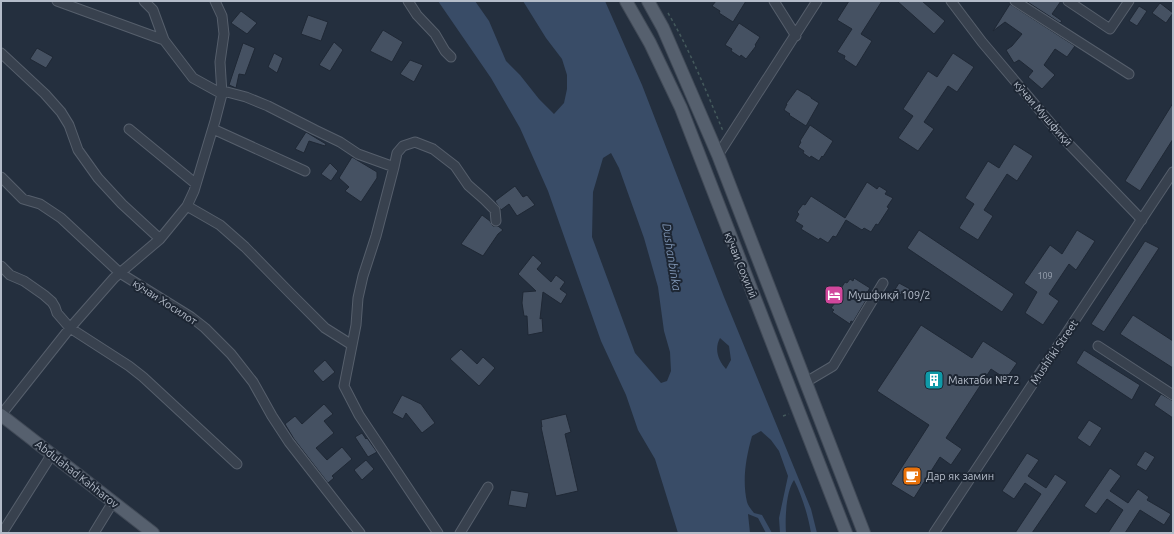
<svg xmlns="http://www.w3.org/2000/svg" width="1174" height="534" viewBox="0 0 1174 534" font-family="Ubuntu,sans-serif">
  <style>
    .water { fill: #394c67; fill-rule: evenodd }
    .building { fill: #455162; stroke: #1f2835 }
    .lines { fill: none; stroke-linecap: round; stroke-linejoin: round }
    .minor-casing { stroke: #565f6c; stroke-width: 11 }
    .major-casing { stroke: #414a57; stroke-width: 14 }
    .path { stroke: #44595c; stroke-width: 1.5; stroke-dasharray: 3 3; stroke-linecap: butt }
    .minor { stroke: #38414e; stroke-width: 9 }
    .major { stroke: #56606e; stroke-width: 12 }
    .labels { text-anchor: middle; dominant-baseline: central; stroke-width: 4; stroke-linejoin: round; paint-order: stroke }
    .number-label { font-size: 9px; fill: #98a1af }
    .street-label { font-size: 11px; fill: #b4bcc9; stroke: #1d2633 }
    .poi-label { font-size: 11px; fill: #b4bcc9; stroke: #1d2633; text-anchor: start }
    .water-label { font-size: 12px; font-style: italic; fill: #7c92b1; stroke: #1d2633 }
  </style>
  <rect width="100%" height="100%" fill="#242f3e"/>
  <path class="water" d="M438,1H475L489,21L506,61L520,75L539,99L554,114L564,103L567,89V75L562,59L546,38L523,1H605L642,85L724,297L811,509L817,533H811C808,515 802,496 794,480C786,491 785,519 786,533H780L779,518L788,476L779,451L771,440L761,431L752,436C746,457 742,481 747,502C748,506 751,509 754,513L762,515L772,533H766L758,518L748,514L750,533H678L655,459L638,430L626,395L601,341L548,191L520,128L491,78ZM611,153L619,168L644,238L658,287L664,331L670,352L671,371L667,381L661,383L635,353L592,237L593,192L603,158ZM720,338L729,346L731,360L726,369C718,360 714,349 720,338Z"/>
  <path class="building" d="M716,1H746L733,22L719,13L720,11L712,6Z
    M849,1H882L861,34L872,41L856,67L844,59L845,56L837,52L852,29L837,20Z
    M897,1H922L945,21L934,34Z
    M1026,1H1061L1052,14L1062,21L1060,23Z
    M1160,3L1173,13L1166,23L1152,13Z
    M1010,4L1075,46L1067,57L1055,49L1044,65L1055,75L1042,89L1028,77L1033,71L1019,60L1014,63L1006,50L1012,46L1022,34L1005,22L993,31Z
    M1139,6L1147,11L1137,26L1129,21Z
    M241,11L257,23L247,34L231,23Z
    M308,15L328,22L321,41L301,34Z
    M739,23L760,37L755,45L756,46L746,59L741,55L740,57L731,51L732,49L725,45Z
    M383,30L403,42L392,62L370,51Z
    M334,42L343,50L330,71L319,65Z
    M243,43L255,48L245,75L239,74L236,88L229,85Z
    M37,48L53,57L46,68L30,59Z
    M274,53L283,58L277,73L268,67Z
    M953,53L974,67L957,92L948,86L924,122L934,129L918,151L898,138L913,116L903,109L928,71L937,77Z
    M410,60L423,65L414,82L400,74Z
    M797,89L811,97V98L819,103L806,126L789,115L790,114L784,110L787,104H786Z
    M1173,103V139L1140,191L1125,181Z
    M810,125L833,141L823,157L822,156L819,161L811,156L810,158L803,153L804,151L798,147L801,142L800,141Z
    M306,132L326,144L325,146L309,141L304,153L295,149Z
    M1014,144L1033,156L1017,181L1007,174L984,210L993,216L978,240L959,228L974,204L965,198L988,161L999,168Z
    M352,157L377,172V178L361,202L345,191L349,187L339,178Z
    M330,163L338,171L331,181L321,174Z
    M867,182L877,189L879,186L887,191L885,194L893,198L887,207L889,208L878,225L876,224L871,232L864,228L862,230L846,220L836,237L833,236L828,243L820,238L819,240L801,229L803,226L795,221L799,214L797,212L803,204L805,205L811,196L845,218Z
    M515,186L523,197L527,195L535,205L517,216L509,204L501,210L495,201Z
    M482,215L490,221L493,226H498L503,230L498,234L483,256L461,244Z
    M919,230L1014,294L1002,312L907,248Z
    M1077,230L1095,241L1076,270L1069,264L1049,294L1059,301L1043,325L1025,313L1037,292L1024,283L1050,245L1062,254Z
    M1145,241L1159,248L1104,332L1091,324Z
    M533,255L542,263L537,269L551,282L556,275L565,282L560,289L567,294L561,304L543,292L540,319L542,318L543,332L528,335L527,316H524L522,303L523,292L536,291L518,274Z
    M854,278L870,288L868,291L871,292L853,322L851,321L850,324L832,312L834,310L831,308L835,303L832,302L845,282L847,283L850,279L853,281Z
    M899,283L910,289L905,297L894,291Z
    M1133,315L1173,341V368L1120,334Z
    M921,325L972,358L983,341L1017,363L1006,379L991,369L946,438L962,449L951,465L940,457L914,498L891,484L929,425L877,391Z
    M461,349L477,364L483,357L495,368L479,386L450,359Z
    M1084,350L1140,385L1132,400L1076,363Z
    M325,360L335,372L323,382L313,371Z
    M1161,394L1173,401V418L1154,405Z
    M402,395L421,404L435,423L422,433L406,413L403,419L392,413Z
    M324,404L333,414L324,421L334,433L316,448L327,460L342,447L352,459L332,476L334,478L328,483L294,439L285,424L295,416L302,424Z
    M566,414L571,432L565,434L578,491L556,496L541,427H542L541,420Z
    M1089,420L1102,428L1090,447L1077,438Z
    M362,433L366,439L367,438L377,452L368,457L355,437Z
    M1145,451L1155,457L1146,471L1136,465Z
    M1027,453L1039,460L1028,476L1046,488L1055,474L1067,482L1032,533H1015L1041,494L1025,483L1014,499L1002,491Z
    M366,460L374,469L362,480L354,470Z
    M1110,468L1121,476L1110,491L1128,503L1138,489L1149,497L1147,500L1171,514L1164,525L1140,510L1125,533H1108L1123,510L1107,499L1096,514L1084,506Z
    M511,490L529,493L526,508L508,505Z"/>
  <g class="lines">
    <defs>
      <path id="minor" d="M57,1L164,40
        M215,1L222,16L224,34L220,62L222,94L227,92L246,97L268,106L315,130L340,142L358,154L394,167L397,153L403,146L415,142L433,149L455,166L468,185L484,199L495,210L496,221
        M408,1L417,15L435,34L445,51L451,57
        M774,1L796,36
        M951,1L982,42L1065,140L1142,220
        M1015,1L1129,74
        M1068,1L1110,29L1129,1
        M1,53L45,94L61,112L69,125L78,150L98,178L122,204L160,239
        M129,129L196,184
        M213,129L305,171
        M718,155L817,1
        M394,167L376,236L363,276L358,298L356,325L344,386L359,415L438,533
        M1,177L23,199L40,204L61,218L120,273L191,317L205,328L231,354L253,382L272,416L289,442L360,533
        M187,206L220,225L245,247L291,294L325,328L352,345
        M1,266L10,275L24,281L44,295L52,302L55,307L57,313L70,328L129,366L143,377L237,464
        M1098,346L1173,395
        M806,382L833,366L883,283
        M1,415L70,328L114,278L160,239L187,206L194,191L215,121L222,94L193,78L164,40L153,10L144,1
        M2,533L52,454
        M94,533L113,502
        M460,533L488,487
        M934,533L1173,172"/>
      <path id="major" d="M626,1L650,43L681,108L846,533
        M648,1L663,28L718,155L864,533
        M1,415L153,533"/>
    </defs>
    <use href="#minor" class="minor-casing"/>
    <use href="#major" class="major-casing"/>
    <path class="path" d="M668,13C690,50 706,91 723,131
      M783,416L789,414"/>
    <use href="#minor" class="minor"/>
    <use href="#major" class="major"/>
  </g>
  <defs>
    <symbol id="hotel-square" viewBox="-11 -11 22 22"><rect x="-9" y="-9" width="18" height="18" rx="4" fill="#d1479c" stroke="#1d2633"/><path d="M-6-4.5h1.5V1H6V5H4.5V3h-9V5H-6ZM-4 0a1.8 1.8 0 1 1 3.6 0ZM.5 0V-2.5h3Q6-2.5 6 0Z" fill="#fff"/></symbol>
    <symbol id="building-square" viewBox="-11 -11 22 22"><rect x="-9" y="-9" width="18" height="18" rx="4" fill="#0f9aa8" stroke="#1d2633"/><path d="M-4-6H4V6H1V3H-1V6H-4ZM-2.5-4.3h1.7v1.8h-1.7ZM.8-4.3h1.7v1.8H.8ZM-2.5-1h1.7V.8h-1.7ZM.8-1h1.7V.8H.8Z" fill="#fff"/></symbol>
    <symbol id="cafe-square" viewBox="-11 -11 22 22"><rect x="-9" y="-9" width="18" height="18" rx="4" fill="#e8710a" stroke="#1d2633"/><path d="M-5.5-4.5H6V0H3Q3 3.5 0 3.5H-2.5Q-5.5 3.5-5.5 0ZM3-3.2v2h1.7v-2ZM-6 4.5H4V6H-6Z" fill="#fff"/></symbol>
  </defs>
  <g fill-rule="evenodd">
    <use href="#hotel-square" x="823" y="284" width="22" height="22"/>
    <use href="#building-square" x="923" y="369" width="22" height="22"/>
    <use href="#cafe-square" x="901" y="465" width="22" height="22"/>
  </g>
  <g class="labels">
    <g class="number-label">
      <text x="1045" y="276">109</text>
    </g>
    <g class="street-label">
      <text transform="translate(1043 113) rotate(49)">кӯчаи Мушфиқӣ</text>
      <text transform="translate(741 265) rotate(68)">кӯчаи Соҳилӣ</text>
      <text transform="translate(165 302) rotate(33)">кӯчаи Хосилот</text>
      <text transform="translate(1054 352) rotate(-56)">Mushfiki Street</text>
      <text transform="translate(77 474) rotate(38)">Abdulahad Kahharov</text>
    </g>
    <g class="poi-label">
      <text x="848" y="295">Мушфиқӣ 109/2</text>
      <text x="948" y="380">Мактаби №72</text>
      <text x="926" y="476">Дар як замин</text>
    </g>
    <g class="water-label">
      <text transform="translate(672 257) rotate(81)">Dushanbinka</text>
    </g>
  </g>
  <rect width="1174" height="534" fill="none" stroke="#b4bcc9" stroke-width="4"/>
</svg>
